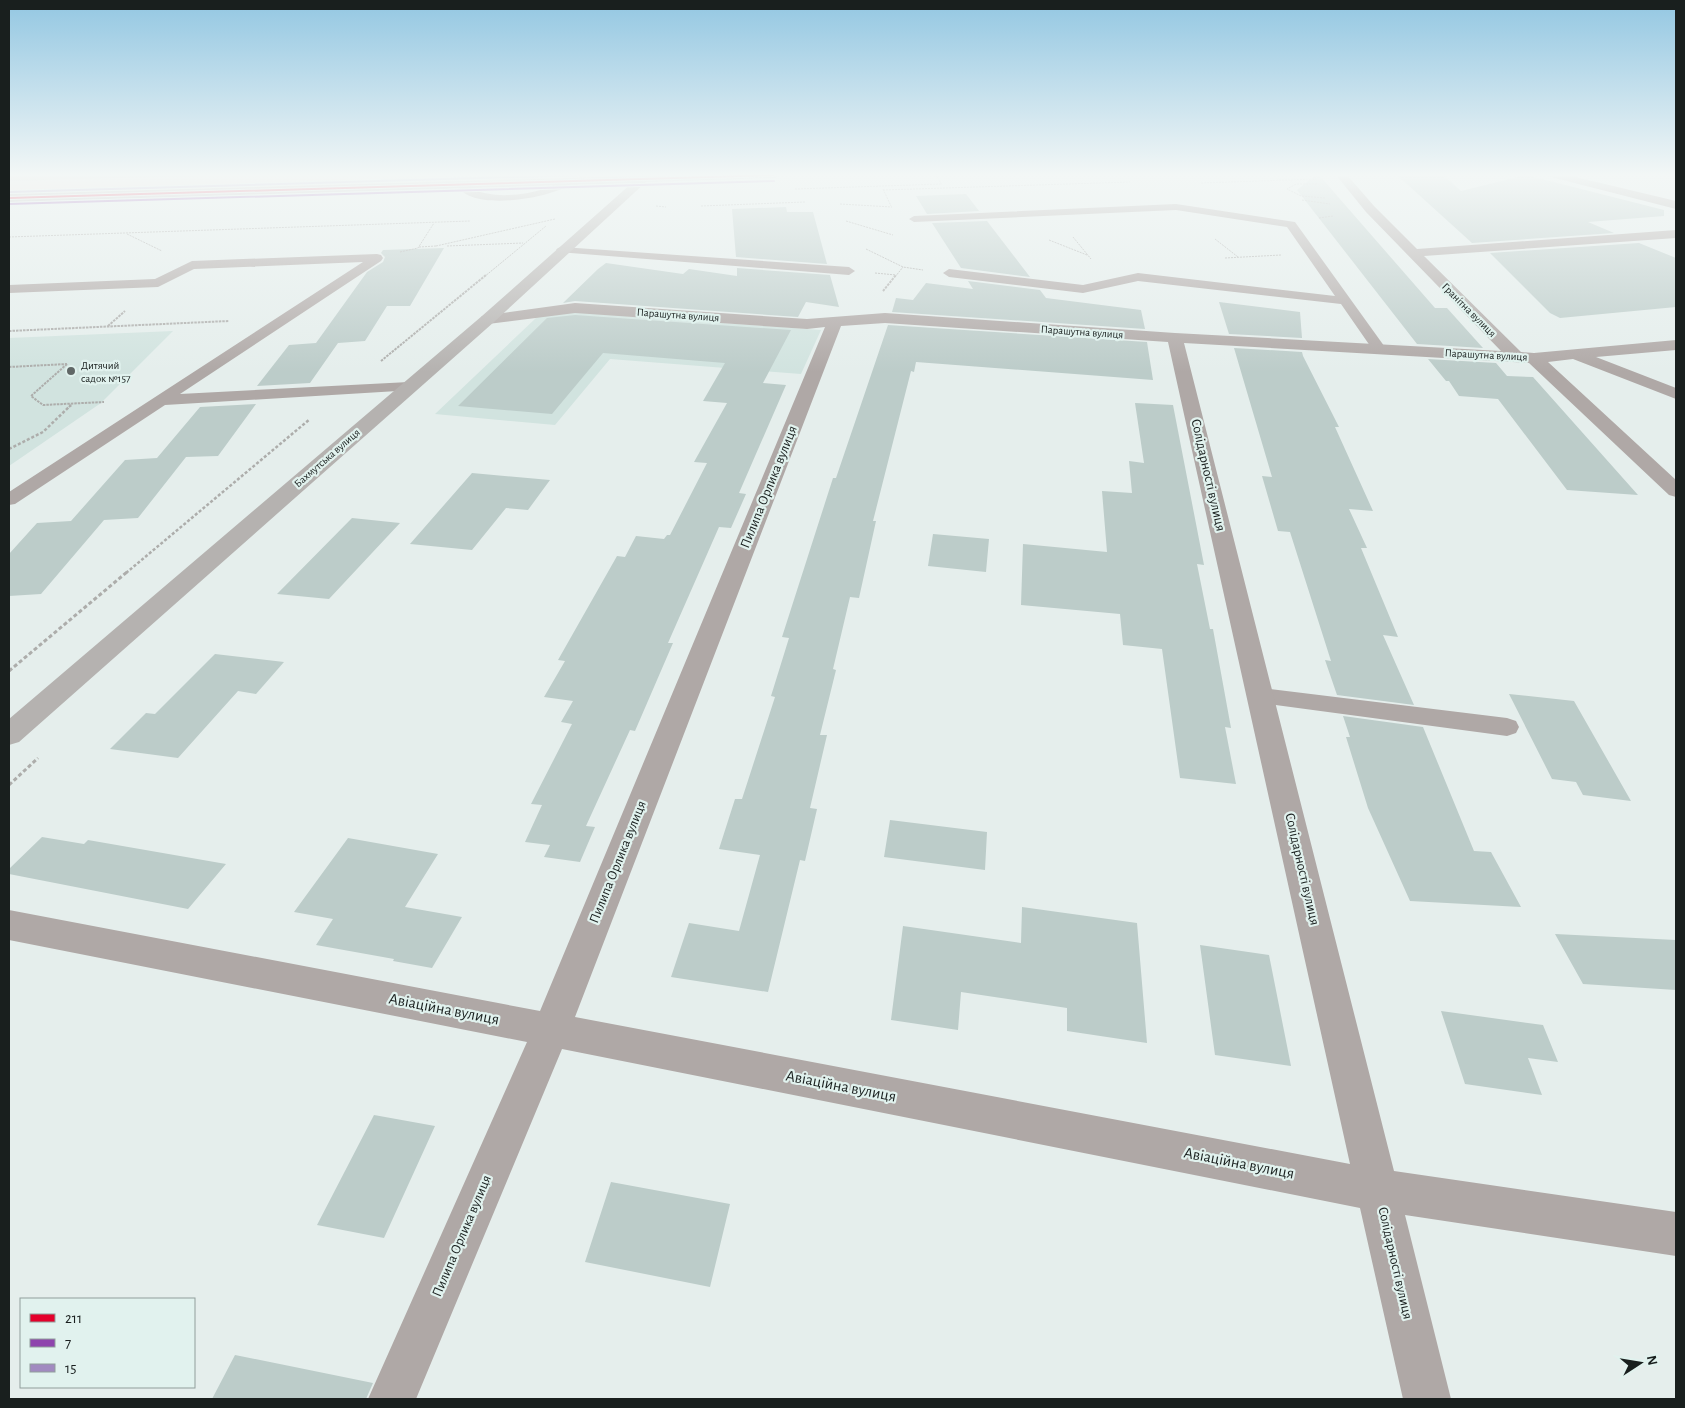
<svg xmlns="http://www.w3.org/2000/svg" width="1685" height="1408" viewBox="0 0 1685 1408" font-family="'Alegreya Sans',sans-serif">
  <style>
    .built { fill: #d1e3df }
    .green { fill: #f3dbd4 }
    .forest { fill: #d8bfb8 }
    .building { fill: #bcccc9 }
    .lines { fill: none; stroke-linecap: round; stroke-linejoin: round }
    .path-far3 { stroke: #adadab; stroke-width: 1; stroke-dasharray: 2 1; stroke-linecap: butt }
    .path-far2 { stroke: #adadab; stroke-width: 2; stroke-dasharray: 2.5 1; stroke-linecap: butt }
    .path-far1 { stroke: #adadab; stroke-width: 2.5; stroke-dasharray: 3 2; stroke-linecap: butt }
    .path { stroke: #adadab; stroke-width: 3; stroke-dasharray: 4 2.5; stroke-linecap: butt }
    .lane { fill: #afa8a6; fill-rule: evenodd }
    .street { fill: #afa8a6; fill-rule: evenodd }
    .secondary { fill: #b5b2b0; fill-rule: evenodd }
    .bus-1-casing { stroke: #e1f2ee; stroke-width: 4 }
    .bus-2-casing { stroke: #e1f2ee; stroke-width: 4 }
    .bus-3-casing { stroke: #e1f2ee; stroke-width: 4 }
    .bus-1 { stroke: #e4002b; stroke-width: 2 }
    .bus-2 { stroke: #8e44ad; stroke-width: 2 }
    .bus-3 { stroke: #a18ac0; stroke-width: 2 }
    .poi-dot { fill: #606766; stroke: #e1f2ee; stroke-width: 2 }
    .labels { text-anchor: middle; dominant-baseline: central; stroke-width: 4.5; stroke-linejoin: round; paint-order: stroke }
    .far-street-label { font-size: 11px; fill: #191f1e; stroke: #e1f2ee }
    .far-poi-label { font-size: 11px; fill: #191f1e; stroke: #e1f2ee; text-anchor: start }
    .street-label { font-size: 14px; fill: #191f1e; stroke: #e1f2ee }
    .near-street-label { font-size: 16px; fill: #191f1e; stroke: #e1f2ee }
  </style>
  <rect width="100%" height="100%" fill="#e5eeec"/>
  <path class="built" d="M572,312L821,330L801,374L610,359L555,425L435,414L537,317Z
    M173,331L101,403L9,466V338Z"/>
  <path class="green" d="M9,175H687L9,195Z"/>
  <path class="forest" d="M9,175H236L9,181Z"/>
  <path class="building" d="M1316,175H1319L1435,308H1447L1483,348L1417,344L1297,190Z
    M1397,175H1443L1461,191L1526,175L1664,210V216L1588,222L1614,233L1472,243Z
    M966,194L979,211L927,214L916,196Z
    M786,207L787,212H813L827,264L736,257L732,209Z
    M987,221L1030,277L961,268L932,223Z
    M1639,243L1676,258V307L1560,318L1550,313L1490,253Z
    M444,248L410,306H387L365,341L338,343L310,383L257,386L289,345L316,343L367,272L383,262L385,257L381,253L383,250Z
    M606,263L683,274L689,269L737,276V268L830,275L839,307L806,302L798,317L575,301L563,303L598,269Z
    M968,281L1040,290L1046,298L1141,310L1145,329L892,312L896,298L913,300L926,283L973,289Z
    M1219,302L1300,312L1302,338L1229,334Z
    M575,315L791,330L763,383L786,385L739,493L746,494L731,528L719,527L668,643H673L635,731L630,730L586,826L595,827L580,862L544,857L550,845L525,842L542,805L531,804L572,724L561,722L573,701L544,697L565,661L558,660L617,556L625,557L636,536L664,539L667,535H670L707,463L694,462L727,403L703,401L725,363L603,353L552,414L458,406L547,318Z
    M888,325L1147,342L1153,380L916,362L914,372L911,371L873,521H876L859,598L850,597L833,669L836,670L820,735H827L810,808L817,809L805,861L800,860L768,992L671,977L689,923L739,931L760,855L719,849L735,799H742L775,697L771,696L789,638L782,637L833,478H836Z
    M1234,348L1302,352L1303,356L1339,427H1335L1373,511L1349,509L1367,548H1361L1398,637L1383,635L1414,705L1337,695L1325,660L1331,661L1290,532L1278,531L1262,476L1272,477Z
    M1428,359L1496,363L1507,376L1533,377L1638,495L1567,490L1498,399L1459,396L1449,381H1446Z
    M1135,403L1173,405L1204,565L1197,564L1210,629H1213L1231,728L1225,727L1236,784L1180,778L1162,649L1123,645L1120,614L1021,605L1023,544L1107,552L1102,491L1132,493L1129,461L1144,463Z
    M256,404L218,456L186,457L138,518L104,520L41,594L9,596V554L37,523L71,521L125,460L157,458L200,407Z
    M472,473L550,480L528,510L506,508L472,550L410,544Z
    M352,518L400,523L329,599L277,594Z
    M933,534L989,539L986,572L928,566Z
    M215,654L284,662L256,694L238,691L178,758L110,749L146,713L155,714Z
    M1509,694L1574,701L1631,801L1583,795L1576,782L1552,779Z
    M1343,716L1423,727L1474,851L1491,852L1521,907L1410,901L1368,808L1346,737H1350Z
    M890,820L987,832L985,870L884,857Z
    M42,837L84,844L88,840L226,864L188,909L9,874V869Z
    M348,838L438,854L405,907L462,917L432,968L393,961L394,959L316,945L333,919L294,912Z
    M1022,907L1137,923L1147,1043L1067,1031V1008L961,992L958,1030L891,1020L903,926L1021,943Z
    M1555,934L1676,940V990L1583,984Z
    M1200,945L1269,955L1291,1066L1215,1055Z
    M1441,1011L1543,1025L1558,1062L1528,1058L1542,1095L1465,1084Z
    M374,1115L435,1126L384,1238L317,1225Z
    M611,1182L730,1204L710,1287L585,1262Z
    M235,1355L373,1383L366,1399H212Z"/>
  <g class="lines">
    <path class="path-far3" d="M936,175L942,185
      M1201,183L1317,179
      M1317,184H1296L1287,189L1301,196L1325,198
      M795,189L941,184
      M883,189L891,206
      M883,190L1130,182
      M1302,200L1330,204
      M840,204L892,207
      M656,206L666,207
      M701,206L805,202
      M1319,218L1333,216
      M846,221L893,235
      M127,234L162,251
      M9,237L470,221
      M1073,237L1091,259
      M1215,239L1238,257
      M1049,240L1087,255
      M436,246L555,219
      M447,246L523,243
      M419,247L436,246
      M866,249L903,267L923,270
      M400,252L418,248L434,223
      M1225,258L1281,255
      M875,273L896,275
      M484,277L546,226
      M895,277L903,267"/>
    <path class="path-far2" d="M883,291L896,275
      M108,326L125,311
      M9,331L229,321
      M381,361L486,275
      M67,364L31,396L43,405L104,402
      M9,367L67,364
      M69,407L71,405"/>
    <path class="path-far1" d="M9,449L43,432L71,405
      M126,573L310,419"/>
    <path class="path" d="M9,671L127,572
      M9,785L38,758"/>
    <path class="lane" d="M569,178L574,181C557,199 465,213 458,184L460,182H466L469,187C490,199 521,196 544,189C553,187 560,180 569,178Z
      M1176,204L1295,222L1387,350L1385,353H1375L1341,304L1138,281L1083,293L949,277L943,273L949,269L1083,285L1138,273L1335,296L1287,227L1176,210L914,222L909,219L914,216Z
      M562,247L849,267L855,271L849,275L558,252L556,250L558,248Z
      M377,254L381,255L383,258L381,261L180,394L409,382L414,384L417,387L414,390L165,405L15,504L9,505V492L363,262L194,269L158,287L9,293V285L155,279L192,261Z
      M1261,688L1507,718L1516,721L1519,727L1516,733L1507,736L1253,702L1249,696L1253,690Z"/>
    <path class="street" d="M1336,175H1347L1374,206L1417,249L1676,230V238L1424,256L1521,352L1534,353L1676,340V350L1596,357L1676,388V399L1573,359L1548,362L1676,480V497L1669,495L1529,363L1184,343L1394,1171L1676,1212V1256L1405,1215L1451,1399H1403L1360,1208L562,1049L416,1399H368L527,1042L9,940V910L540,1011L825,327L807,329L575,313L488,324L482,322L480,319L482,316L575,303L807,319L885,313L1175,333L1501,351L1366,212ZM885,323L1168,342L1350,1164L575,1017L841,326Z
      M1549,175H1567L1676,201V209L1551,177Z"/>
    <path class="secondary" d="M675,175H780L774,178L646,182L494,322L19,742L9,745V719L482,316L632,183L9,202V194Z"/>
    <defs>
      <path id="bus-1" d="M9,198L774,175"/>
      <path id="bus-2" d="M9,204L774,181"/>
      <path id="bus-3" d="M9,192L580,175"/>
    </defs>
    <use href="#bus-1" class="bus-1-casing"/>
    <use href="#bus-2" class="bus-2-casing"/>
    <use href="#bus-3" class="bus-3-casing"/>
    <use href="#bus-1" class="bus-1"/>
    <use href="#bus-2" class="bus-2"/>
    <use href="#bus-3" class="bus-3"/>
  </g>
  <linearGradient id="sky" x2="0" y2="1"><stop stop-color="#93c7e2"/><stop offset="0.47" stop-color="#f3f7f6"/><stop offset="1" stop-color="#f3f7f6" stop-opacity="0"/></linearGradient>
  <rect width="1685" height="372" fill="url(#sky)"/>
  <circle class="poi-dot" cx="71" cy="371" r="5"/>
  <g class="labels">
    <g class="far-street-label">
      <text transform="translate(1469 310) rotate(45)">Гранітна вулиця</text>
      <text transform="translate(678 315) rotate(4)">Парашутна вулиця</text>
      <text transform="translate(1082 332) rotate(4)">Парашутна вулиця</text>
      <text transform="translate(1486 355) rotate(3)">Парашутна вулиця</text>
      <text transform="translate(327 458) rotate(-41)">Бахмутська вулиця</text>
    </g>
    <g class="far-poi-label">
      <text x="81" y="365">Дитячий<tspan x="81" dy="13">садок №157</tspan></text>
    </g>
    <g class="street-label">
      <text transform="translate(1208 475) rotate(77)">Солідарності вулиця</text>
      <text transform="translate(769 487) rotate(-68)">Пилипа Орлика вулиця</text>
      <text transform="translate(618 862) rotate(-68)">Пилипа Орлика вулиця</text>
      <text transform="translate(1302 869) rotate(77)">Солідарності вулиця</text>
      <text transform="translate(462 1236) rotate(-67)">Пилипа Орлика вулиця</text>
      <text transform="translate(1395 1263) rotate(77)">Солідарності вулиця</text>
    </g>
    <g class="near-street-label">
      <text transform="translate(444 1009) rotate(11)">Авіаційна вулиця</text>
      <text transform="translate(841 1086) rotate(11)">Авіаційна вулиця</text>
      <text transform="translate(1239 1163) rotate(11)">Авіаційна вулиця</text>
    </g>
  </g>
  <rect width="1685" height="1408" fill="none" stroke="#191f1e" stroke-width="20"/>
  <rect x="20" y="1298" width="175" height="90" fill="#e1f2ee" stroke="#919e9b"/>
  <rect x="30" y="1314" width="25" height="8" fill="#e4002b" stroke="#919e9b"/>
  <text x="65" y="1323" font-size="15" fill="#191f1e">211</text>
  <rect x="30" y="1339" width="25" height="8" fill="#8e44ad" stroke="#919e9b"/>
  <text x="65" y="1348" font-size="15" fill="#191f1e">7</text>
  <rect x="30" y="1364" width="25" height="8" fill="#a18ac0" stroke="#919e9b"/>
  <text x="65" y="1373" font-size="15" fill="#191f1e">15</text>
  <g transform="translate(1640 1363) rotate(78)" stroke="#e1f2ee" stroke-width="4" paint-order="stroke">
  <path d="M0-4L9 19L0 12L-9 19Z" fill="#191f1e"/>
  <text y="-8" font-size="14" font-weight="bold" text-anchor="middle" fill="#191f1e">N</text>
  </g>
</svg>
